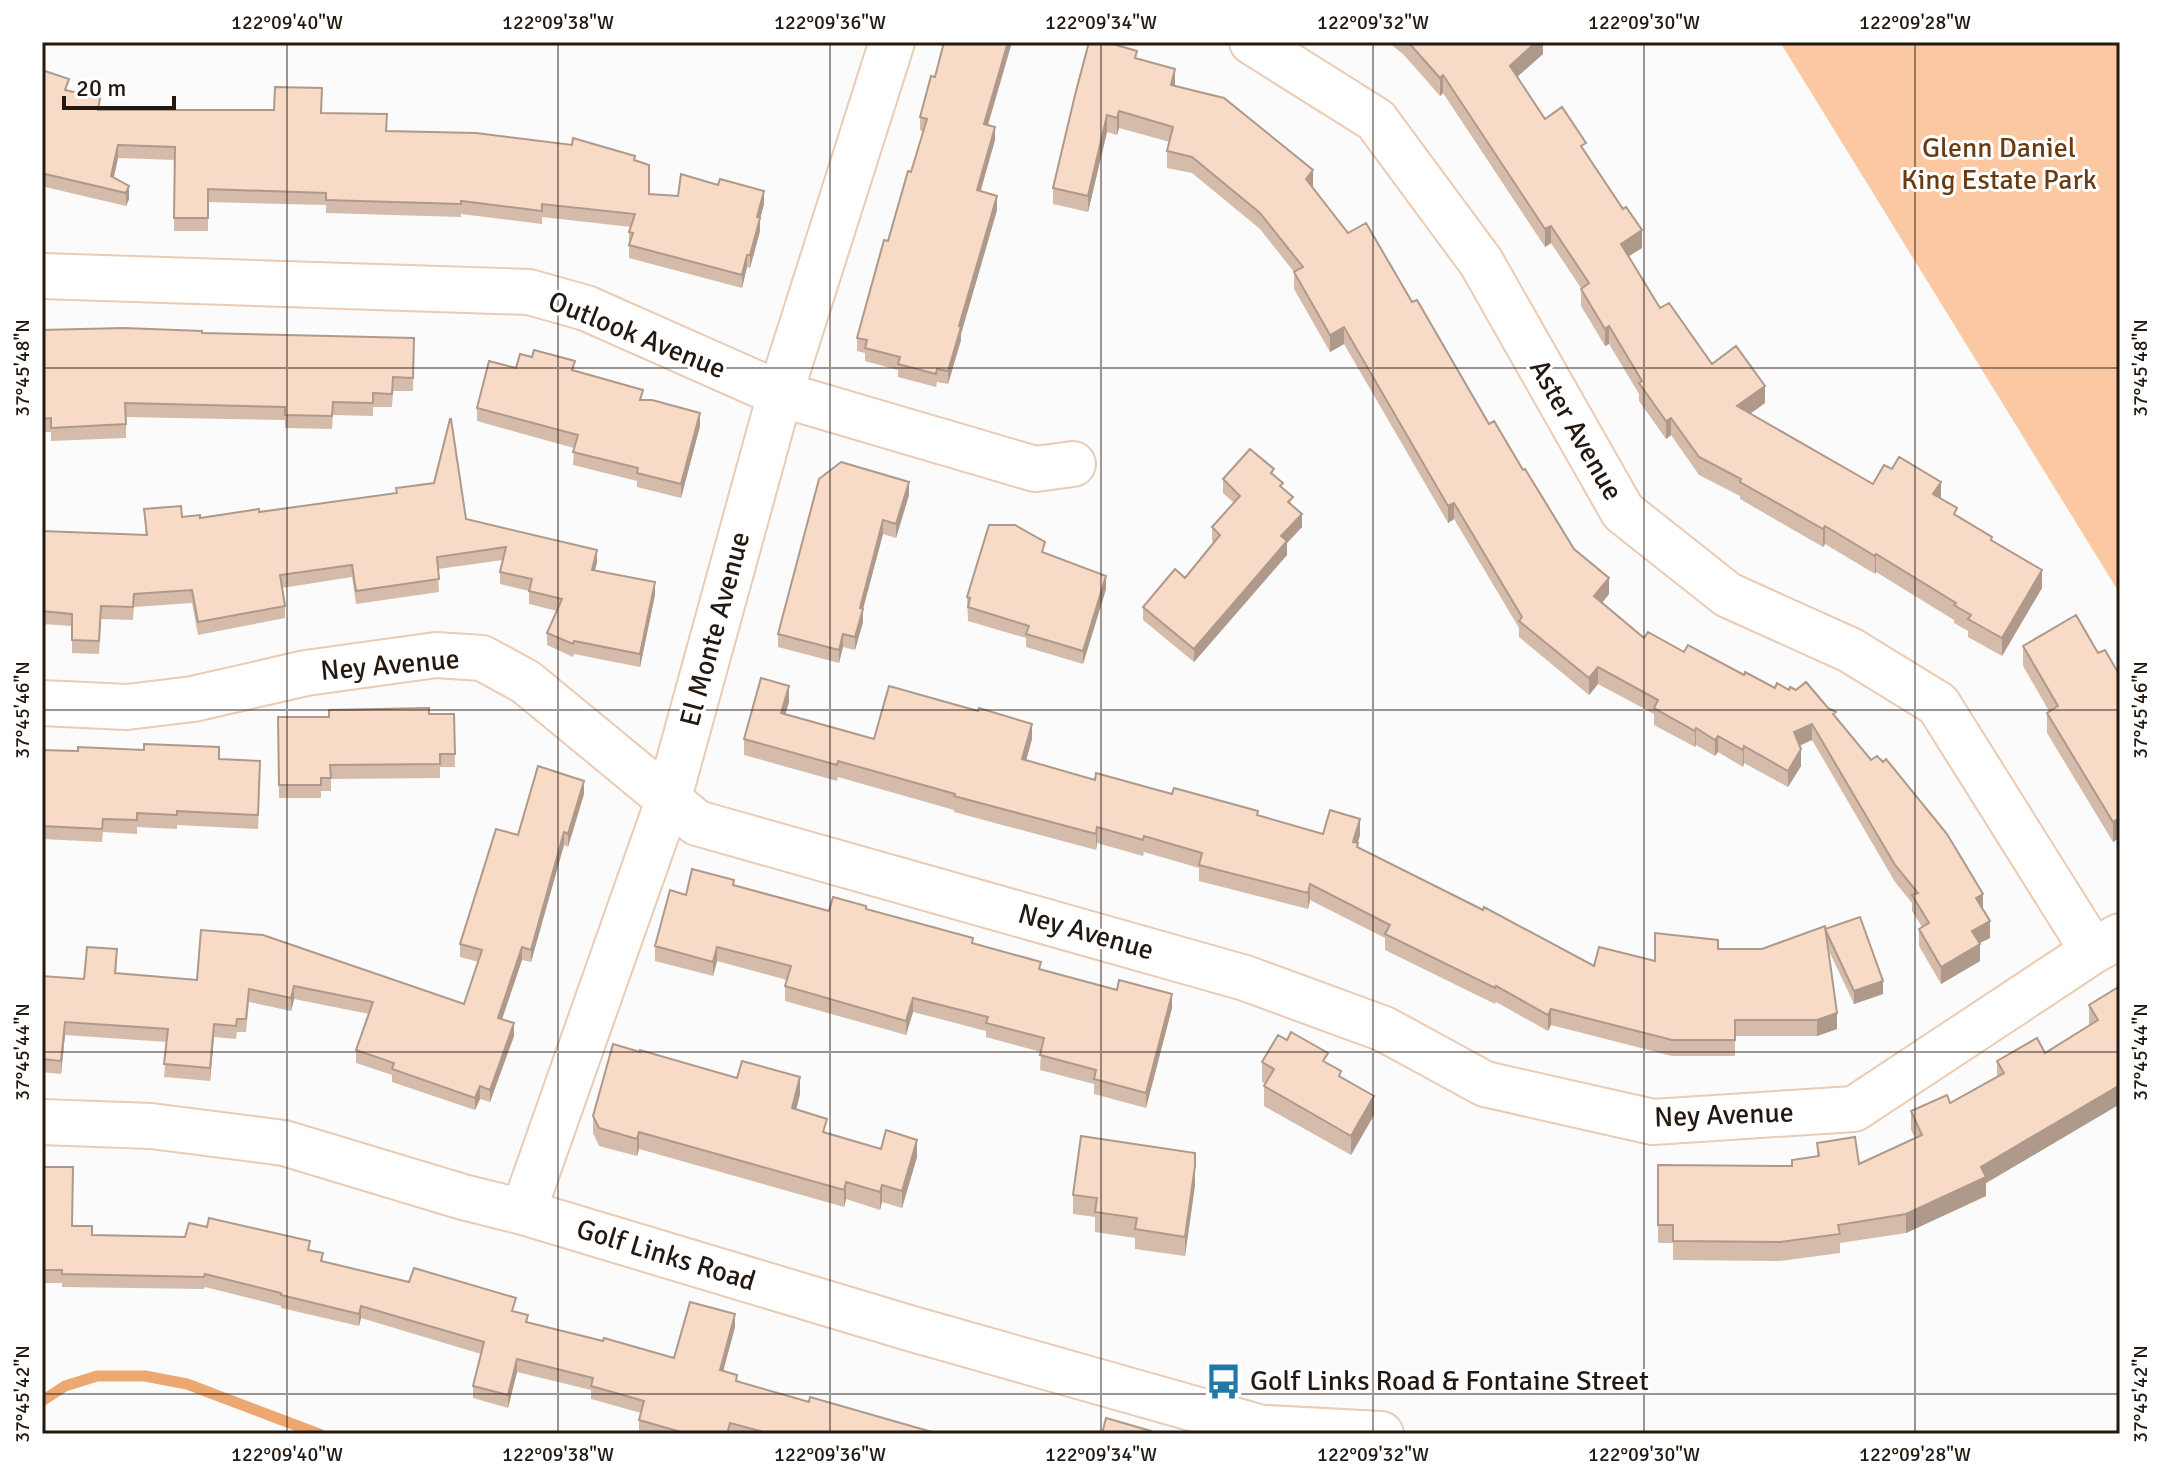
<svg xmlns="http://www.w3.org/2000/svg" width="2162" height="1476" viewBox="0 0 2162 1476" font-family="Signika,sans-serif">
  <style>
    .green { fill: #fcc8a1 }
    .lines { fill: none; stroke-linecap: round; stroke-linejoin: round }
    .stream { stroke: #eda771; stroke-width: 11 }
    .minor-casing { stroke: #eacbb4; stroke-width: 48 }
    .minor { stroke: #fff; stroke-width: 44 }
    .wall { fill: #d5bcaa }
    .shaded-wall { fill: #ae998b }
    .building { fill: #f8dbc6; stroke: #ae998b; stroke-width: 2 }
    .ticks { fill: none; stroke: #241911; stroke-width: 2; stroke-opacity: 0.45 }
    .labels { text-anchor: middle; dominant-baseline: central; stroke-width: 6; stroke-linejoin: round; paint-order: stroke }
    .park-label { font-size: 28px; fill: #683b13; stroke: #fff }
    .street-label { font-size: 28px; fill: #241911; stroke: #fff }
    .poi-label { font-size: 28px; fill: #241911; stroke: #fff; text-anchor: start }
    .neatline { fill: none; stroke: #241911; stroke-width: 3 }
    .ticks-label { font-size: 20px; text-anchor: middle; fill: #241911 }
  </style>
  <rect width="100%" height="100%" fill="#fbfbfb"/>
  <path class="green" d="M1780,42H2120V594Z"/>
  <g class="lines">
    <path class="stream" d="M42,1401L65,1386L97,1376H145L187,1384L319,1434"/>
    <defs>
      <path id="minor" d="M1252,42L1376,120L1481,262L1623,512L1728,595L1850,650L1938,704L2093,951
        M42,276L529,292L586,308L780,394L1035,469L1073,464
        M42,703L127,707L193,699L306,673L436,655L482,658L526,682L697,823L1245,978L1384,1029L1485,1084L1653,1122L1854,1109L2093,951L2120,936
        M42,1122L151,1126L284,1143L463,1197L523,1212L909,1328L1283,1434
        M523,1212L668,801L780,394L892,42
        M1267,1428L1381,1434"/>
    </defs>
    <use href="#minor" class="minor-casing"/>
    <use href="#minor" class="minor"/>
  </g>
  <path class="wall" d="M944,42H1012L988,125L995,140L980,191L997,210L961,334V340L948,384L937,382L936,387L898,377V370L865,361V353L857,351V338L911,172L923,132L920,130V117L935,77Z
    M1388,42H1543V54L1517,77L1545,119L1586,153L1642,248L1629,256L1660,308L1712,364L1765,403L1750,414L1873,484L1941,498L1957,516L1992,540L2042,588L2002,656L1968,637V631L1954,623V620L1876,572L1875,574L1825,544L1823,547L1740,499V496L1699,475L1671,435L1666,439L1639,401V394L1609,344L1605,346L1581,306V288L1551,243L1545,247L1443,93L1440,96L1404,55Z
    M1137,58L1313,186L1312,188L1348,233L1412,302L1489,424L1523,470L1574,549L1609,594L1602,603L1644,638L1744,675L1836,718L1983,909L1990,938L1979,943L1980,961L1941,984L1919,946V929L1922,927L1912,911V903L1895,882L1812,740L1799,746L1801,766L1788,787L1744,763L1743,767L1718,752L1715,756L1696,745L1695,747L1654,725V714L1598,684L1589,695L1519,637V628L1454,519L1448,523L1344,344L1330,352L1294,289V272L1260,229L1192,173L1167,168V151L1170,142L1119,128L1117,135L1107,132L1088,212L1053,204V188Z
    M42,70L69,91L100,110L321,113L387,131L635,160L649,194L764,204L760,219V231L750,268L747,267L742,288L629,258V232L631,227L542,217V224L461,214V217L326,213V205L208,202V231H174L175,160L118,158L114,177L129,186V199L126,206L45,187L42,199Z
    M42,330L414,338L413,391H393L392,407H373V416L333,415L332,429L285,428V420L126,417V438L51,441V432H42Z
    M516,368L575,371L700,426L681,498L637,487V481L573,465L574,448L477,421V408Z
    M1274,475L1293,506L1302,527L1287,543V555L1194,662L1143,620V607L1185,578L1214,543L1212,541V527L1234,503L1223,493V479Z
    M819,479L909,495L896,538L883,534L863,609V622L855,650L843,647L839,663L778,647V634Z
    M396,488L466,519L597,562L595,570L655,595L640,667L574,654L573,657L547,645V633L557,611L529,604V591L500,584V572L503,560L438,569L439,592L356,604L352,577L282,588L285,606V618L198,635L192,603L134,607L133,620L101,619L99,654L72,653V626L42,624V531L146,535L144,509L182,517L200,518L259,512L396,493Z
    M1045,553L1106,589L1083,664L1026,647V638L968,621L967,597Z
    M2023,646L2098,653L2120,676V839L2119,838L2113,842L2047,733V713L2049,711L2023,666Z
    M789,702L785,714L874,739H1032L1026,761L1095,780L1172,794L1258,815L1323,834L1360,835L1358,843V848L1594,966L1655,961L1718,949H1762L1825,929L1883,994L1854,1004L1828,949L1837,1029L1817,1036H1735V1056H1672L1551,1025L1548,1031L1496,1002L1495,1004L1385,950V938L1310,900L1308,909L1199,881V868L1144,852L1143,856L1097,843L1096,850L954,812V810L838,777L837,781L744,755V739Z
    M429,714H454L455,767H440V778L331,779V791H321V798H279L278,717H329Z
    M42,750L219,759L260,774L258,829L177,825V829L137,827V834L103,832L102,842L42,839Z
    M584,794L568,847L564,845L531,962L522,960L502,1019L514,1036L490,1102L480,1099L475,1110L392,1082V1075L356,1063V1050L369,1014L294,999L291,1011L249,1002L246,1032H237L236,1039L214,1037L210,1081L164,1077L167,1042L65,1035L61,1074L42,1072V976L84,979L117,962L116,973L197,980L201,930L464,1004L479,962L460,957V944L518,835Z
    M734,885L829,911L866,909L973,944L1041,970L1172,1008L1146,1108L1094,1094V1084L1040,1070L1041,1052L986,1037V1031L913,1012L906,1035L785,1001V986L787,980L717,961L713,976L655,961V946L686,895Z
    M2120,986V1104L1986,1183V1196L1906,1233L1840,1243V1253L1780,1261L1673,1260V1243H1658V1165L1792,1166L1817,1156V1143L1859,1164L1915,1138L1911,1130V1111L1950,1103L1997,1076V1061L2045,1053L2089,1026V1005Z
    M1262,1062L1328,1063L1341,1077L1374,1115L1351,1155L1264,1106V1086L1266,1084L1262,1082Z
    M737,1078L800,1094L796,1110L827,1133L881,1149L917,1157L902,1208L882,1202L880,1210L846,1199L844,1207L639,1149L637,1156L599,1146L593,1133V1116Z
    M42,1167L72,1226L92,1235L310,1251L323,1261L516,1312L528,1322L674,1358L735,1327L723,1371L737,1381L809,1402L939,1434H642L639,1433V1420L641,1413L591,1399V1390L517,1372L508,1408L473,1398V1386L481,1354L361,1318L359,1326L281,1308V1306L205,1287L204,1289L62,1287V1283H42Z
    M1195,1185L1185,1256L1135,1249V1238L1095,1232V1217L1073,1214V1195Z"/>
  <path class="shaded-wall" d="M1008,42H1012L984,138V124Z
    M1536,42H1543V54L1510,83V66Z
    M1175,69V86L1171,85Z
    M1443,75V93L1440,96V78Z
    M1119,111V128L1117,135V118Z
    M1107,115V132L1088,212V196Z
    M995,127V140L977,204V190Z
    M118,145V158L111,189V176Z
    M1313,170V186L1306,195V179Z
    M45,174V187L42,199V186Z
    M129,186V199L126,206V193Z
    M764,191V204L760,219V231L750,268V255L757,217Z
    M997,196V210L961,334V340L948,384V371L959,326Z
    M1551,226V243L1545,247V229Z
    M1642,230V248L1621,261V244Z
    M747,255V267L742,288V275Z
    M1609,326V344L1605,346V329Z
    M1344,327V344L1330,352V335Z
    M1765,386V403L1737,423V406Z
    M700,413V426L681,498V484Z
    M1671,418V435L1666,439V421Z
    M909,482V495L896,538V524Z
    M1941,482V499L1933,494Z
    M1454,503V519L1448,523V506Z
    M1302,514V527L1287,543V555L1194,662V649L1281,536Z
    M883,520V534L863,609V622L855,650V637L860,608Z
    M1825,526V544L1823,547V529Z
    M597,550V562L592,582V570Z
    M1876,554V572L1875,574V556Z
    M2042,570V588L2002,656V638Z
    M1106,576V589L1083,664V651Z
    M1609,578V594L1594,613V596Z
    M655,582V595L640,667V654Z
    M843,634V647L839,663V650Z
    M1598,667V684L1589,695V678Z
    M789,686V702L781,729V713Z
    M1032,724V739L1022,775V759Z
    M1812,724V740L1794,748V732Z
    M1696,728V745L1695,747V731Z
    M1718,736V752L1715,756V740Z
    M1744,746V763L1743,767V750Z
    M1801,749V766L1788,787V771Z
    M584,781V794L568,847V834Z
    M2119,818V838L2113,842V822Z
    M1360,819V835L1353,858V842Z
    M1097,827V843L1096,850V834Z
    M564,832V845L531,962V950Z
    M1310,884V900L1308,909V893Z
    M1983,894V911L1976,898Z
    M1990,921V938L1972,947V931Z
    M1980,944V961L1941,984V967Z
    M522,947V960L498,1031V1018Z
    M717,947V961L713,976V962Z
    M1883,981V994L1854,1004V991Z
    M294,986V999L291,1011V998Z
    M1172,994V1008L1146,1108V1093Z
    M913,998V1012L906,1035V1021Z
    M1551,1009V1025L1548,1031V1015Z
    M1837,1013V1029L1817,1036V1020Z
    M65,1022V1035L61,1074V1061Z
    M514,1023V1036L490,1102V1090Z
    M214,1024V1037L210,1081V1068Z
    M800,1077V1094L792,1126V1108Z
    M2120,1085V1104L1986,1183V1196L1906,1233V1214L1981,1167Z
    M480,1086V1099L475,1110V1098Z
    M1374,1096V1115L1351,1155V1136Z
    M639,1132V1149L637,1156V1139Z
    M917,1140V1157L902,1208V1191Z
    M1195,1166V1185L1185,1256V1237Z
    M846,1182V1199L844,1207V1190Z
    M882,1185V1202L880,1210V1192Z
    M361,1306V1318L359,1326V1314Z
    M735,1314V1327L720,1383V1370Z
    M517,1359V1372L508,1408V1395Z"/>
  <path class="building" d="M944,42H1008L984,124L995,127L977,190L997,196L959,326L961,327L948,371L937,369L936,374L898,364L900,357L865,348L867,340L857,338L884,240L888,241L908,171L911,172L927,119L920,117L931,76L935,77Z
    M1089,42H1106L1137,51L1135,58L1175,69L1171,85L1224,98L1313,170L1306,179L1348,233L1366,223L1412,302L1417,300L1489,424L1494,421L1523,470L1525,469L1574,549L1609,578L1594,596L1644,638L1648,632L1684,652L1688,645L1744,675L1745,672L1775,688L1777,683L1789,690L1790,687L1796,690L1806,682L1828,708L1836,712L1833,714L1871,760L1877,756L1883,762L1886,759L1947,834L1983,894L1976,898L1990,921L1972,931L1980,944L1941,967L1919,929L1929,923L1912,895L1918,893L1895,865L1812,724L1794,732L1801,749L1788,771L1744,746L1743,750L1718,736L1715,740L1696,728L1695,731L1654,708L1658,700L1598,667L1589,678L1519,621L1522,617L1454,503L1448,506L1344,327L1330,335L1294,272L1303,267L1260,213L1192,157L1167,151L1173,127L1119,111L1117,118L1107,115L1088,196L1053,188L1075,95Z
    M1408,42H1536L1510,66L1545,119L1562,107L1586,143L1581,146L1623,209L1626,207L1642,230L1621,244L1660,308L1669,303L1712,364L1736,346L1765,386L1737,406L1873,484L1884,465L1892,469L1899,457L1941,482L1933,494L1957,508L1954,514L1992,537L1991,540L2042,570L2002,638L1968,619L1971,615L1954,605L1956,603L1876,554L1875,556L1825,526L1823,529L1740,482L1741,479L1699,457L1671,418L1666,421L1639,383L1642,381L1609,326L1605,329L1581,289L1589,283L1551,226L1545,229L1443,75L1440,78Z
    M42,70L69,79L65,90L100,98L98,110H274L275,87L322,88L321,113L387,114L386,131L476,133L572,145L573,138L635,156L634,160L649,165V194L678,196L681,174L718,185L720,179L764,191L757,217L760,218L750,255H747L742,275L629,245L633,233L629,232L635,214L542,204V211L461,201V204L326,200V193L208,189V218H174L175,147L118,145L111,176L129,186L126,193L45,174L42,186Z
    M123,328L202,331V333L414,338L413,378L393,377L392,394L373,393V403L333,402L332,416L285,415V407L125,403L126,424L51,428V418L42,419V330Z
    M534,350L575,361L572,370L643,390L640,400H652L700,413L681,484L637,473L638,468L573,452L578,435L477,408L489,361L516,368L520,354L532,357Z
    M450,419H451L466,519L597,550L592,570L655,582L640,654L574,641L573,644L547,633L562,599L529,591L532,579L500,572L506,547L437,557L439,579L356,591L352,565L280,575L285,606L198,622L192,590L134,594L133,607L101,606L99,641L72,640V614L42,611V531L147,535L144,509L181,506L182,517L200,515V518L259,509V512L397,493L396,488L434,483Z
    M1250,449L1274,469L1271,473L1283,483L1280,486L1293,497L1288,502L1302,514L1281,536L1287,541L1194,649L1143,607L1175,569L1185,578L1220,535L1212,527L1240,496L1223,479Z
    M841,462L909,482L896,524L883,520L860,608L863,609L855,637L843,634L839,650L778,634L819,479Z
    M989,525H1015L1045,542L1042,552L1106,576L1083,651L1026,634L1029,626L968,607L970,598L967,597Z
    M2076,615L2098,653L2105,650L2120,676V819L2119,818L2113,822L2047,713L2058,706L2023,646Z
    M761,678L789,686L781,713L874,739L889,686L978,711L979,708L1032,724L1022,759L1095,780L1096,773L1172,794L1174,788L1258,811L1257,815L1323,834L1330,810L1360,819L1353,842L1358,843L1357,847L1483,910L1484,907L1594,966L1599,947L1655,961V933L1718,940V949H1762L1825,926L1837,1013L1817,1020H1735V1040H1672L1551,1009L1548,1015L1496,986L1495,988L1385,934L1390,925L1310,884L1308,893L1199,865L1202,853L1144,836L1143,840L1097,827L1096,834L954,796L955,794L838,761L837,765L744,739Z
    M429,708V714H454L455,754H440V764L330,765L331,778H321V785H279L278,717H329V710Z
    M144,744L219,747V759L260,761L258,815L177,811V815L137,813V820L103,819L102,829L42,826V750L78,751V747L144,750Z
    M538,766L584,781L568,834L564,832L531,950L522,947L498,1018L514,1023L490,1090L480,1086L475,1098L392,1069L394,1063L356,1050L373,1002L294,986L291,998L249,989L246,1019H237L236,1026L214,1024L210,1068L164,1064L168,1029L65,1022L61,1061L42,1059V976L84,979L87,947L117,949L115,973L197,980L201,930L263,935L464,1004L482,950L460,944L496,829L518,835Z
    M692,869L734,880L733,885L829,911L833,897L866,906V909L973,938L972,943L1041,962L1039,969L1117,990L1119,980L1172,994L1146,1093L1094,1079L1096,1070L1040,1055L1044,1038L986,1023L988,1017L913,998L906,1021L785,986L791,966L717,947L713,962L655,946L670,890L686,895Z
    M1860,917L1883,981L1854,991L1825,929Z
    M2120,986V1085L1981,1167L1986,1177L1906,1214L1838,1225L1840,1234L1780,1242L1673,1241V1225H1658V1165L1792,1166V1160L1819,1156L1817,1143L1855,1137L1859,1164L1922,1135L1911,1111L1947,1095L1950,1103L2004,1073L1997,1061L2037,1038L2045,1053L2098,1020L2089,1005Z
    M1291,1032L1328,1053L1323,1061L1341,1071L1339,1076L1374,1096L1351,1136L1264,1086L1274,1069L1262,1062L1278,1035L1287,1040Z
    M613,1044L640,1052V1050L737,1078L742,1061L800,1077L792,1108L827,1119L823,1132L881,1149L886,1130L917,1140L902,1191L882,1185L880,1192L846,1182L844,1190L639,1132L637,1139L599,1128L593,1116Z
    M1081,1136L1195,1153V1166L1185,1237L1135,1229L1137,1218L1095,1212L1097,1198L1073,1195Z
    M42,1167H73L72,1226H92V1235L185,1237L189,1223L207,1227L209,1218L310,1241L308,1250L323,1253L321,1261L409,1282L414,1268L516,1298L512,1311L528,1315L526,1322L603,1341L604,1338L674,1358L690,1302L735,1314L720,1370L737,1375L736,1381L809,1402L810,1397L939,1434H771L730,1423L727,1434H688L639,1420L644,1401L591,1386L593,1378L517,1359L508,1395L473,1386L484,1342L361,1306L359,1314L281,1295V1293L205,1274L204,1277L62,1274V1270H42Z
    M1106,1418L1151,1431L1150,1434H1102Z"/>
  <path class="ticks" d="M287,42V1434M558,42V1434M830,42V1434M1101,42V1434M1373,42V1434M1644,42V1434M1915,42V1434M42,368H2120M42,710H2120M42,1052H2120M42,1394H2120"/>
  <defs>
    <symbol id="bus-bare" viewBox="-9 -9 18 18"><path d="M-5-6H5V4H4V6H2V4H-2V6H-4V4H-5ZM-3.5-4V0h7V-4ZM-3.5 1.2v1.5H-2V1.2ZM2 1.2v1.5H3.5V1.2Z" fill="#2279a8" stroke="#fff" stroke-width="2.5" paint-order="stroke"/></symbol>
  </defs>
  <g fill-rule="evenodd">
    <use href="#bus-bare" x="1198" y="1356" width="51" height="51"/>
  </g>
  <g class="labels">
    <g class="park-label">
      <text x="1999" y="148">Glenn Daniel<tspan x="1999" dy="32">King Estate Park</tspan></text>
    </g>
    <g class="street-label">
      <text transform="translate(637 335) rotate(22)">Outlook Avenue</text>
      <text transform="translate(1576 430) rotate(60)">Aster Avenue</text>
      <text transform="translate(715 629) rotate(-75)">El Monte Avenue</text>
      <text transform="translate(390 665) rotate(-5)">Ney Avenue</text>
      <text transform="translate(1086 932) rotate(16)">Ney Avenue</text>
      <text transform="translate(1724 1115) rotate(-2)">Ney Avenue</text>
      <text transform="translate(666 1255) rotate(17)">Golf Links Road</text>
    </g>
    <g class="poi-label">
      <text x="1250" y="1381">Golf Links Road &amp; Fontaine Street</text>
    </g>
  </g>
  <rect width="2162" height="1476" fill="none" stroke="#ffffff" stroke-width="88"/>
  <path d="M64 96v12h110v-12" fill="none" stroke="#241911" stroke-width="4"/>
  <text x="76" y="96" font-size="24" fill="#241911" stroke="#ffffff" stroke-width="6" paint-order="stroke">20 m</text>
  <rect x="44" y="44" width="2074" height="1388" class="neatline"/>
  <g class="ticks-label">
    <text x="287" y="29">122°09'40"W</text>
    <text x="558" y="29">122°09'38"W</text>
    <text x="830" y="29">122°09'36"W</text>
    <text x="1101" y="29">122°09'34"W</text>
    <text x="1373" y="29">122°09'32"W</text>
    <text x="1644" y="29">122°09'30"W</text>
    <text x="1915" y="29">122°09'28"W</text>
    <text transform="translate(22 368) rotate(-90)" y="7">37°45'48"N</text>
    <text transform="translate(2140 368) rotate(-90)" y="7">37°45'48"N</text>
    <text transform="translate(22 710) rotate(-90)" y="7">37°45'46"N</text>
    <text transform="translate(2140 710) rotate(-90)" y="7">37°45'46"N</text>
    <text transform="translate(22 1052) rotate(-90)" y="7">37°45'44"N</text>
    <text transform="translate(2140 1052) rotate(-90)" y="7">37°45'44"N</text>
    <text transform="translate(22 1394) rotate(-90)" y="7">37°45'42"N</text>
    <text transform="translate(2140 1394) rotate(-90)" y="7">37°45'42"N</text>
    <text x="287" y="1461">122°09'40"W</text>
    <text x="558" y="1461">122°09'38"W</text>
    <text x="830" y="1461">122°09'36"W</text>
    <text x="1101" y="1461">122°09'34"W</text>
    <text x="1373" y="1461">122°09'32"W</text>
    <text x="1644" y="1461">122°09'30"W</text>
    <text x="1915" y="1461">122°09'28"W</text>
  </g>
</svg>
